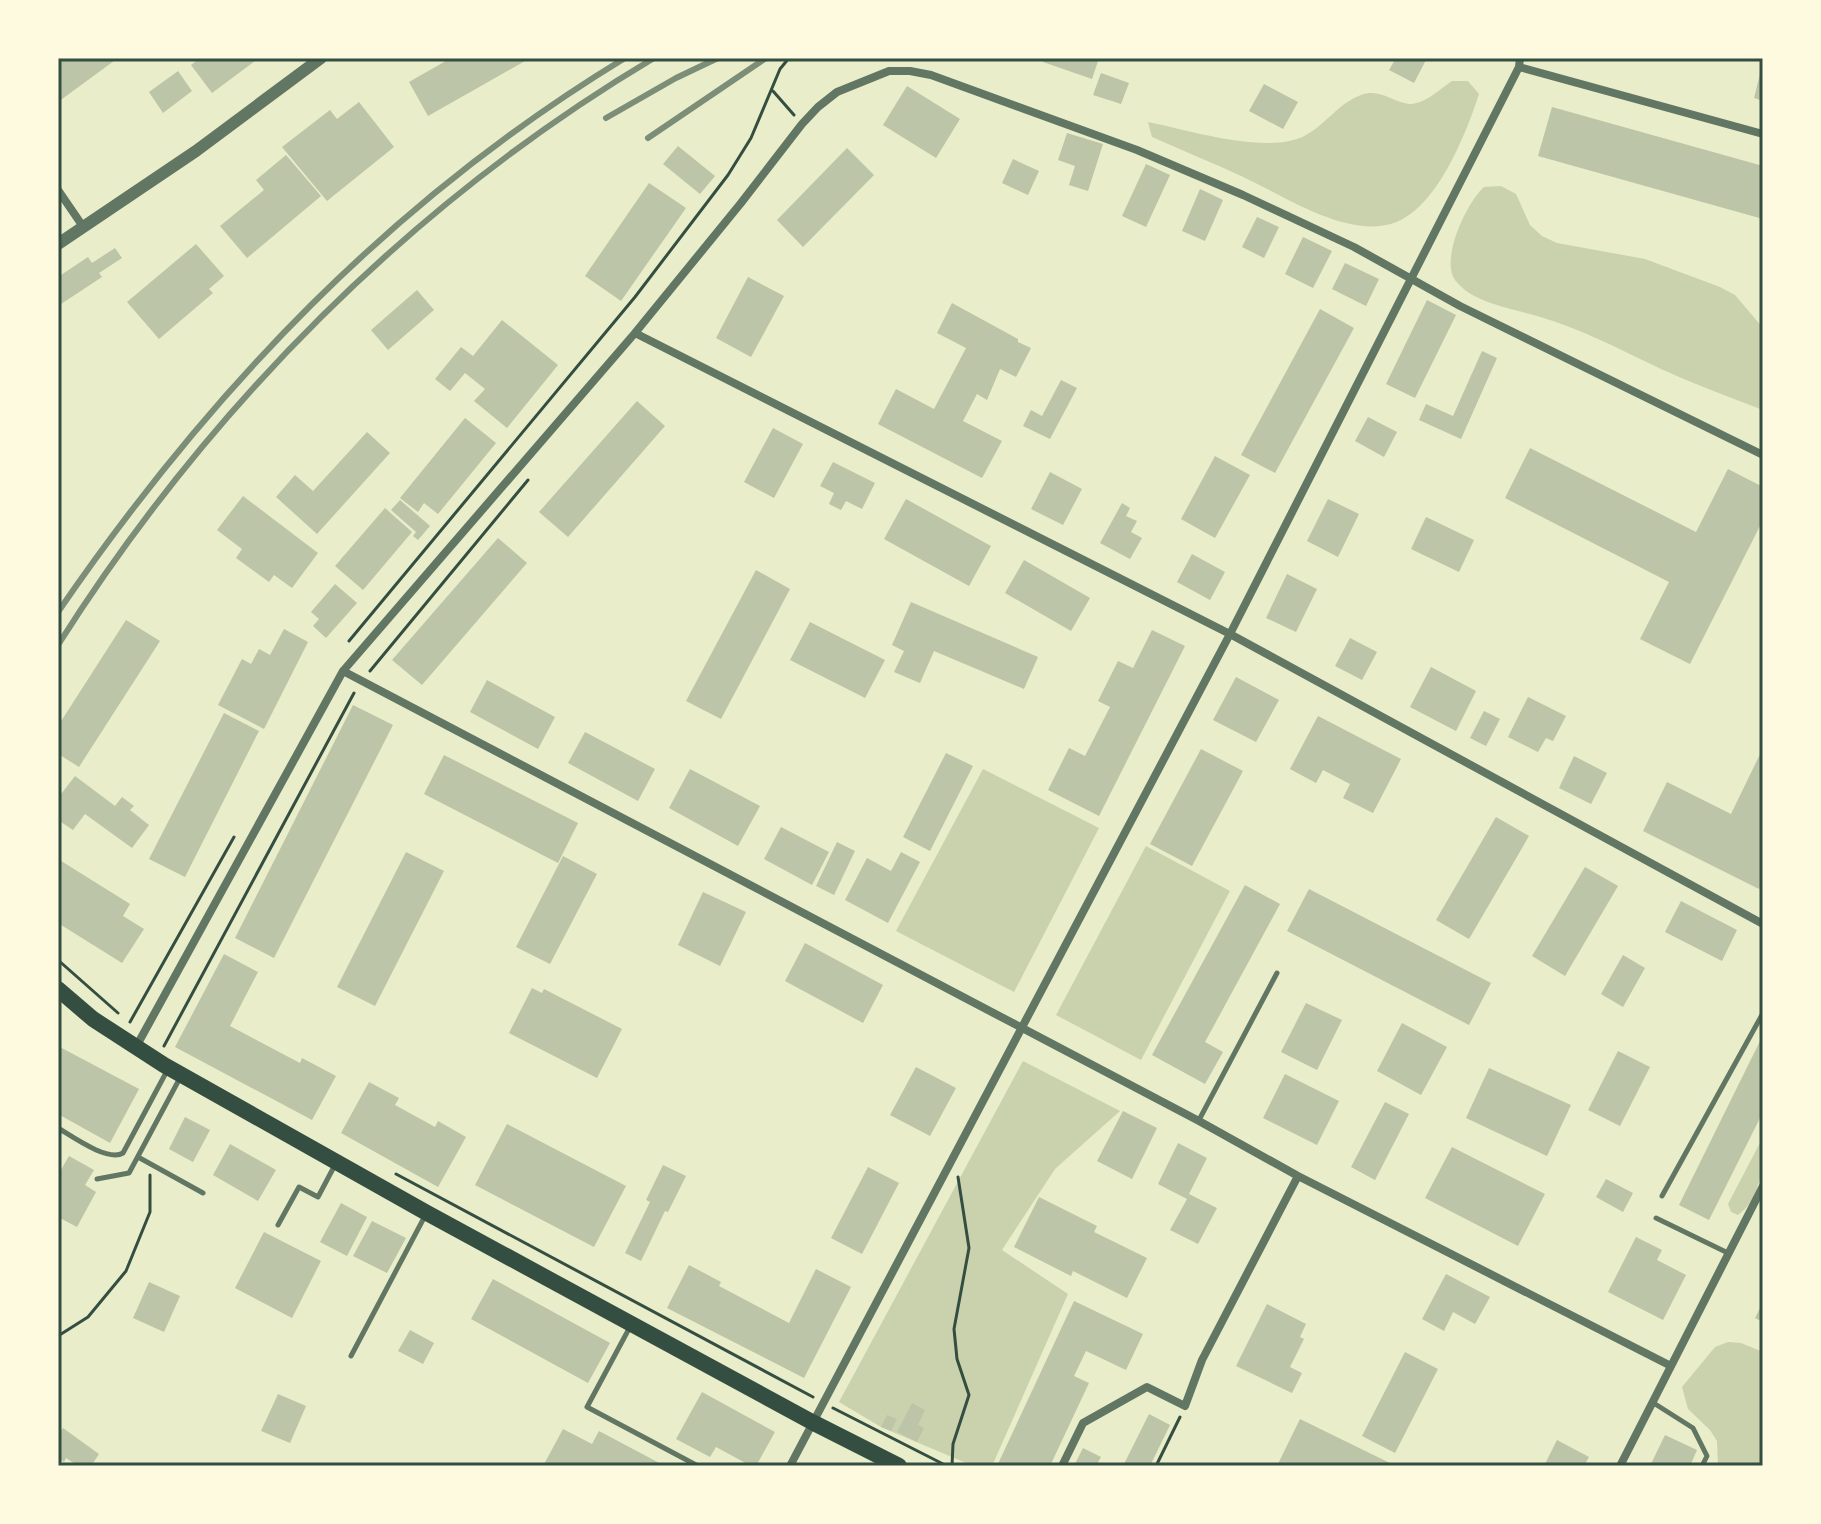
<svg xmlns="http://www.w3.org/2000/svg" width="1821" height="1524" viewBox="0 0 1821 1524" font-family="Raleway,sans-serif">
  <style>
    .green { fill: #cad2ad }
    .building { fill: #bcc5a7 }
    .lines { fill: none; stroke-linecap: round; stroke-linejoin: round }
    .path { stroke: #344e41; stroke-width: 3 }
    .service { stroke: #617663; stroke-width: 5 }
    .minor { stroke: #617663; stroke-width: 8 }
    .tertiary { stroke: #617663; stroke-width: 12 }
    .primary { stroke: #344e41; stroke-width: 16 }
    .rail { stroke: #7c8e77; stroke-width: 6 }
    .neatline { fill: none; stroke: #344e41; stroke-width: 3 }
  </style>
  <rect width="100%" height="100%" fill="#e9edc9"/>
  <path class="green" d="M1452,81H1468L1479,94C1466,134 1437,208 1394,223C1346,239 1283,195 1241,176C1211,162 1181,150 1152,137L1148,122C1189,130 1269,156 1306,135C1326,124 1339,103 1361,95C1380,88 1392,102 1409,104C1424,105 1440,89 1452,81Z
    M1501,186L1516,194L1530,225L1542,236L1557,243L1645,259L1720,287L1735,295L1763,328V410C1729,397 1694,384 1661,369C1621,350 1580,328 1537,316C1511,308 1472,303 1455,280C1440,259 1467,202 1484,187Z
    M983,769L1099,828L1014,992L896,931Z
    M1146,846L1230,891L1141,1060L1056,1015Z
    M1023,1061L1120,1111L1055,1169L1002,1250L1068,1294L992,1466H973L881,1427L839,1402Z
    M1763,1137C1763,1164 1762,1198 1738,1215L1731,1212L1728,1204Z
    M1728,1342L1741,1343L1763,1352V1466H1718L1717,1441L1710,1430L1688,1409L1682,1387L1715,1347Z"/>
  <path class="building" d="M58,58H118L58,102Z
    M200,58H259L212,93L191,65Z
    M451,58H523L525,61L428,116L409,82Z
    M1044,58H1099L1092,79L1043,62Z
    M1396,58H1427L1414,83L1389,70Z
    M1762,66L1763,67V101L1754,98Z
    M178,71L192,91L163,113L149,92Z
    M1101,73L1129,83L1121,104L1093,95Z
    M1264,84L1298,102L1283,129L1249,111Z
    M907,86L960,119L936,158L883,125Z
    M359,102L394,147L327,201L282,147L330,110L337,119Z
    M1552,107L1763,166V219L1538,156Z
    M1067,133L1103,144L1088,191L1069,185L1075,166L1058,160Z
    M678,146L715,176L700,194L663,164Z
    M847,148L874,175L803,247L777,220Z
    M286,155L321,196L247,258L220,226L264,190L256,180Z
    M1013,159L1039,171L1028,195L1002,183Z
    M1146,164L1170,175L1146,227L1122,216Z
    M649,183L686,208L621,301L585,276Z
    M1200,189L1223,200L1205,241L1182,231Z
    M1257,217L1279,227L1264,258L1242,247Z
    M1303,237L1332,251L1313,288L1285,274Z
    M196,244L224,276L209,289L213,293L159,339L127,302Z
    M115,248L122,258L99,273L102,277L58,306V277L88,257L92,263Z
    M1345,263L1379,279L1366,306L1332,289Z
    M748,277L784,296L751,357L716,338Z
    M417,290L434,310L388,350L371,330Z
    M1427,300L1456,315L1415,398L1386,384Z
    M952,303L1018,339V342L1031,348L1016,377L1000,369L987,400L977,394L963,421L1002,441L982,478L878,424L896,389L934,409L966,348L937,333Z
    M1320,309L1354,328L1275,473L1241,455Z
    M502,320L558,365L507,428L474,401L485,389L465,373L450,391L435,379L461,347L473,356Z
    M1482,351L1497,358L1461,439L1419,420L1426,404L1453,416Z
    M1061,380L1077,388L1050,439L1023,426L1031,410L1042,416Z
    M637,401L665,426L568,537L539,512Z
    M1368,417L1397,432L1384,457L1355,441Z
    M465,418L496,443L438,514L424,503L418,512L400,498Z
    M773,428L803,444L774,498L744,482Z
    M367,432L390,453L317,534L276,497L295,475L313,491Z
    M1530,448L1696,532L1728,469L1763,487V520L1690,664L1640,639L1669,582L1505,498Z
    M1215,456L1250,475L1215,538L1181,519Z
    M833,462L875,483L862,509L846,501L841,510L829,504L834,493L820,486Z
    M1050,472L1082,489L1063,525L1031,509Z
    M243,496L318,553L292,588L274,575L269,582L236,558L242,549L217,530Z
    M906,499L991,546L969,586L884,539Z
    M1328,499L1359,514L1338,557L1307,541Z
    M400,500L430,526L418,540L413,536L416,532L391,510Z
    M1122,503L1130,508L1126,516L1137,521L1131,532L1142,538L1130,559L1100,543Z
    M385,508L412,532L363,590L335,566Z
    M1426,517L1474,540L1459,572L1411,549Z
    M498,538L527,563L422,685L392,660Z
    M1192,554L1225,572L1210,600L1177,582Z
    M1024,560L1090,598L1071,631L1005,593Z
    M756,570L790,589L721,719L686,701Z
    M1287,574L1317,589L1296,632L1266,618Z
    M335,584L357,603L326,638L313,626L319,619L311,612Z
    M911,602L1038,657L1024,689L934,651L920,683L894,672L904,651L892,645Z
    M126,620L160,641L79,767L60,755L58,758V726Z
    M810,622L885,660L865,698L790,660Z
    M284,629L308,642L264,729L218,705L242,659L251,664L259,649L270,655Z
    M1152,630L1185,646L1099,816L1048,790L1069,748L1085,756L1110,707L1098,701L1118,661L1133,668Z
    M1350,638L1377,652L1362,680L1335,666Z
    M1431,667L1476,691L1456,731L1410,707Z
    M1236,677L1279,700L1256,742L1213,720Z
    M487,680L555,717L538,749L470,712Z
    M1528,697L1566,716L1553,741L1546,738L1538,752L1508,737Z
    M353,705L393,725L274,958L235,938Z
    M1484,711L1500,719L1486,746L1470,738Z
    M224,713L259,731L185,877L149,859Z
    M1318,716L1401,759L1373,813L1343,798L1350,784L1323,770L1316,783L1290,769Z
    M585,732L655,769L638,801L568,763Z
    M1763,748V881L1759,889L1643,831L1667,782L1731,814Z
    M1201,749L1243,771L1192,866L1150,844Z
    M946,753L973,766L930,851L903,837Z
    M444,755L578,823L558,863L424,794Z
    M1574,756L1607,773L1591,804L1559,788Z
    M690,769L760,806L738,846L669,808Z
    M75,776L115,806L122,797L134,806L130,810L149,825L132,848L85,814L73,830L58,820V798Z
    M1496,817L1529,836L1469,939L1436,920Z
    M781,827L829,852L812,885L764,859Z
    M837,842L855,851L834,895L816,886Z
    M406,852L444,871L375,1006L337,987Z
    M901,852L920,862L888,923L845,900L867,858L891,871Z
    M563,856L597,874L550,964L516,947Z
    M58,859L130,904L123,916L144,929L122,963L58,923Z
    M1585,867L1618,886L1565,976L1532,956Z
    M1245,885L1280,904L1205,1042L1223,1052L1205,1084L1152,1055Z
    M1309,889L1491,983L1469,1025L1287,931Z
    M703,892L746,912L720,966L678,945Z
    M1681,901L1737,930L1722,961L1665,932Z
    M805,943L883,985L863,1023L785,981Z
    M224,954L258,972L230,1026L300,1063L302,1058L336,1076L312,1120L175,1047Z
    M1623,955L1645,968L1623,1007L1601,994Z
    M532,988L542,993L544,989L622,1029L597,1078L509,1033Z
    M1306,1003L1342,1020L1317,1070L1281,1052Z
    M1402,1023L1447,1047L1421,1095L1377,1071Z
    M1763,1035V1112L1709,1220L1679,1205Z
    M58,1046L139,1089L110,1143L58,1114Z
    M1618,1051L1650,1067L1620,1126L1588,1110Z
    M916,1067L956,1088L930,1136L890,1115Z
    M1489,1068L1571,1105L1547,1156L1466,1118Z
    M1285,1074L1339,1101L1317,1145L1263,1118Z
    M369,1082L399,1098L395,1105L435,1127L438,1121L466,1137L438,1187L341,1133Z
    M1385,1102L1409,1114L1375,1180L1351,1167Z
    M1123,1111L1157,1128L1132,1179L1097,1161Z
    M185,1117L210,1130L193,1162L169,1149Z
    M507,1124L626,1186L594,1247L475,1185Z
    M1178,1143L1207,1158L1189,1194L1217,1208L1198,1244L1170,1230L1187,1199L1158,1184Z
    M230,1144L276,1170L258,1201L213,1175Z
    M1452,1147L1545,1194L1518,1246L1425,1198Z
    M69,1156L94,1170L85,1185L96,1192L77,1227L58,1217V1175Z
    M663,1165L686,1176L668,1212L665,1211L641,1261L625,1253L650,1202L646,1200Z
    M868,1167L899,1183L862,1254L831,1238Z
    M1606,1179L1633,1193L1623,1212L1596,1197Z
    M1039,1197L1097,1226L1094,1232L1147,1258L1127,1298L1073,1271L1071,1276L1014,1247Z
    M341,1203L367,1217L347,1256L320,1242Z
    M372,1221L406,1238L387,1273L353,1256Z
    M264,1232L321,1261L292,1318L235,1288Z
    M1636,1237L1662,1250L1657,1260L1686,1275L1663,1320L1608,1292Z
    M689,1265L721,1282L719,1286L789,1323L816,1269L851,1287L804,1378L667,1308Z
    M1446,1274L1490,1297L1475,1324L1453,1312L1444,1331L1422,1319Z
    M493,1279L610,1343L588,1383L471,1319Z
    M149,1282L180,1296L164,1332L133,1318Z
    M1074,1301L1143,1334L1126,1370L1086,1351L1074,1376L1089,1383L1050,1466H997Z
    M1763,1302V1322L1755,1318Z
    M1267,1304L1306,1324L1300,1337L1304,1339L1290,1367L1302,1373L1292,1393L1236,1366Z
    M410,1330L434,1343L423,1364L398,1351Z
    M1405,1352L1438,1369L1395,1453L1362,1436Z
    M702,1392L775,1432L756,1466H751L716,1447L710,1457L676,1439Z
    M278,1394L306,1406L290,1443L261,1431Z
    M912,1403L925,1410L918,1425L924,1428L917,1442L897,1432Z
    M1149,1414L1170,1425L1150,1466H1123Z
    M887,1415L897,1419L891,1431L881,1427Z
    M1300,1419L1396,1466H1277Z
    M63,1428L99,1454L91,1466H78L66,1458L64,1462L58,1457V1435Z
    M563,1429L592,1444L599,1431L665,1466H543Z
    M1665,1435L1697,1450L1690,1466H1650Z
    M1557,1440L1589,1457L1584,1466H1544Z
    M1083,1448L1101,1457L1096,1466H1074Z"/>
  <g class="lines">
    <path class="path" d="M773,91L794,115
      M349,641L635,297L728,175L751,138L780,69L789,58
      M370,671L528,480
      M58,960L118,1013
      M130,1022L234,837
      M164,1046L354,693
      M396,1174L813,1397
      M58,1336L88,1317L126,1271L150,1212V1175
      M833,1408L947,1466
      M952,1466L953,1444L969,1395L957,1359L954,1329L969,1248L958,1177
      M1156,1466L1180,1417"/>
    <path class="service" d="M1199,1120L1277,973
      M58,1128C73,1137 108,1162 123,1153L168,1069
      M138,1157L203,1193
      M97,1179L129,1173L181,1076
      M1662,1196L1763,1013
      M1656,1218L1728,1253
      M278,1225L299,1187L318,1197L336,1163
      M631,1325L587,1407L698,1466
      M351,1356L426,1214
      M1652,1402L1693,1428L1707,1456L1702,1466"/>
    <path class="minor" d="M1519,67L1763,134
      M58,190L84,228
      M635,333L1230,634L1763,924
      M343,671L1199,1121L1298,1176L1671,1366
      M136,1047L343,671L635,333L741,203L802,124L818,107L837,92L889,71H910L931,75L1137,150L1243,195L1354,247L1460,306L1763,455
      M790,1466L1230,634L1519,67L1520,58
      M1062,1466L1083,1423L1147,1387L1185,1406L1202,1360L1298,1176
      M1620,1466L1763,1186"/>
    <path class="tertiary" d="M58,244L196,151L321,58"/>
    <path class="primary" d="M58,989L93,1019L164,1065L427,1213L812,1422L899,1466"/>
    <path class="rail" d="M606,118L676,78L718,58
      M648,138L766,58
      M58,612C211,389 393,199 625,58
      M58,645C208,408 412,202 654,58"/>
  </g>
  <rect width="1821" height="1524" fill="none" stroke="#fefae0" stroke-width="120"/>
  <rect x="60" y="60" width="1701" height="1404" class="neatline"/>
</svg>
